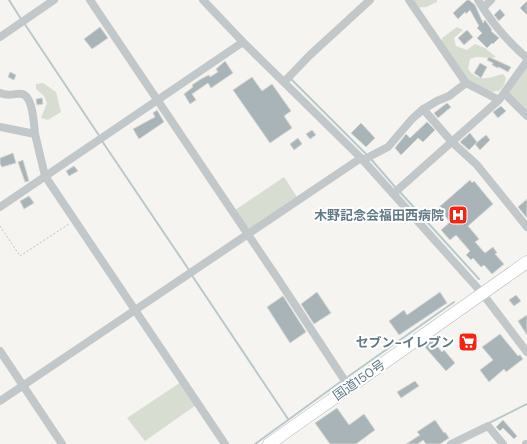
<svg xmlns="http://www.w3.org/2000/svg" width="527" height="444" viewBox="0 0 527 444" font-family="'DM Sans','Noto Sans JP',sans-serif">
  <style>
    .green { fill: #d7ddd1 }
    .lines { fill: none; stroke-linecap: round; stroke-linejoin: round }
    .stream { stroke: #b9c9cb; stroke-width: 2 }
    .building { fill: #a8b4b7; stroke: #d6d6d3 }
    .highway-casing { stroke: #b4b9bb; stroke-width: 13 }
    .path { stroke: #bdc0c2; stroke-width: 1; stroke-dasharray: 2 2; stroke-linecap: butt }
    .minor { stroke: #c2c7ca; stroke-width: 8 }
    .highway { stroke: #fff; stroke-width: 12 }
    .labels { text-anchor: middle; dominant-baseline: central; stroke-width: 4; stroke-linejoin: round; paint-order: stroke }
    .poi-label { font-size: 13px; font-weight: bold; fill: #617a85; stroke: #fff; text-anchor: end }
    .street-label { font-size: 13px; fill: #617a85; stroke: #fff }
  </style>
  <rect width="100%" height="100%" fill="#f5f4f0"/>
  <path class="green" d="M409,0H437V2L426,7L414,8Z
    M457,27L463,30L454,38L456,46L467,50L475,44L485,48L496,57C485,60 481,54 470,59L468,69C479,83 487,78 503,74L506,78L504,85L499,91L485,93L466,83L442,48V38Z
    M527,61V116L505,91Z
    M43,83L56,92L61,112L48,120L41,118L47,103L44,96L36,89V84Z
    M284,177L297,197L249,231L235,210Z
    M181,382L196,405L145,441L127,418Z"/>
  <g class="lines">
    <path class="stream" d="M9,0L21,19
      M24,23L100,137
      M291,79L367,155
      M102,141L189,270
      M370,158L396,188
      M399,191L479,279
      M191,274L288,419
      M346,378L454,302
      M489,423L527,404
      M255,444L343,380"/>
  </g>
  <path class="building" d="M467,0H469L475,5L483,23L485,20L492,30L491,31L499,38L493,44L492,43L487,48L477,38L482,33L477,28L479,26L470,10L466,14L465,12L458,19L453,13Z
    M527,1V15L520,8Z
    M500,9L505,15L499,21L494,15Z
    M100,27L108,38L92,49L84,39Z
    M467,30L473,37L464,45L458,38Z
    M489,57L511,67L508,72L499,67L498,68L492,65L493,63L487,60Z
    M225,61L233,73L211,88L208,83L192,94L196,100L190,104L184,94L193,87L192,85L201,79L209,75L210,77L218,72L216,69Z
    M480,63L487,67L481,78L474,73Z
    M10,72L16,75L14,80L8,77Z
    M252,77L262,91L272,84L291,111L284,116L292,128L270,143L233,90Z
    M42,98L43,104L37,105L36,99Z
    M447,103L451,107L438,118L434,113Z
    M501,106L506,111L498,118L493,112Z
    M157,110L164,122L139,139L133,129L155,117L153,113Z
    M427,122L435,130L423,142L418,138L401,155L395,148L406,134L410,138Z
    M361,123L375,138L366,147L351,133Z
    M312,130L316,135L310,139L306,134Z
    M470,133L477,142L469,150L460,142Z
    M486,135L490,140L480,150L475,144Z
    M298,138L302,144L294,150L290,144Z
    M13,153L16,163L2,167L0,164V158Z
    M23,160L29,181L25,182L18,162Z
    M74,166L78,171L69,176L66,171Z
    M470,180L472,183L474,181L493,204L468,226L479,239L475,242L485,253L493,247L497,253L495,254L504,264L492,274L484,265L481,267L473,258L471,260L466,255L470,251L456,235L450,240L441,230L450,222L438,208Z
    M29,196L34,203L24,209L20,201Z
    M527,199V218L518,207Z
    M317,292L331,313L314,324L301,304Z
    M440,292L447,303L399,335L389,321L404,310L407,315Z
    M516,295L521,301L514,306L509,300Z
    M283,296L306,332L290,343L267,307Z
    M527,315V335L518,321Z
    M473,333L478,341L465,350L460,343Z
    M500,334L518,356L520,355L523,359L506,372L504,369L489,382L480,370L493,360L482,347Z
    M431,339L442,352L444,350L455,363L446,371L424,346Z
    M415,381L419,386L401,398L397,392Z
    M337,408L349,425L364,414L375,430L356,444H330L315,423Z
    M435,420L444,433L445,432L449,438L440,444H426L423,440L418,444H406L420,435L417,432Z
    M503,420L517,436L514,439L503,428L500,431L496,427Z"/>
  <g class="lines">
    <defs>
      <path id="highway" d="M269,444L527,262"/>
    </defs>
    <use href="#highway" class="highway-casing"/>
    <path class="path" d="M0,226L20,256L69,224"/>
    <path class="minor" d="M90,0L278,279L349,387
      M203,0L243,42L361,158L482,293L527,352
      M409,0L466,83
      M478,0C491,22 507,41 527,58
      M483,8L491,0
      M0,37L54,0
      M284,82L310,55L370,0
      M0,93C9,97 13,93 22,94C33,96 34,125 35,134
      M504,93L527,116
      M423,109L452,142L477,165L527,227
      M0,127L35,134L45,176L225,444
      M363,160L388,147L412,119L422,110L437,101L449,96L466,83L499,100
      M393,194L499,100L527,61
      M0,207L243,42
      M0,351L62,444
      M0,401L361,158
      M451,444L488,426L503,444
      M526,444H527"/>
    <use href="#highway" class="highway"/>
  </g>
  <defs>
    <symbol id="hospital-square" viewBox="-11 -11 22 22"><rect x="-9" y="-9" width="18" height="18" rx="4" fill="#f52310" stroke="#fff"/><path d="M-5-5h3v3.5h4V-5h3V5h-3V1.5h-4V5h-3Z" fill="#fff"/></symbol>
    <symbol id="supermarket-square" viewBox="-11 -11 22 22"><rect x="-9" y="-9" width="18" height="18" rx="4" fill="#f52310" stroke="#fff"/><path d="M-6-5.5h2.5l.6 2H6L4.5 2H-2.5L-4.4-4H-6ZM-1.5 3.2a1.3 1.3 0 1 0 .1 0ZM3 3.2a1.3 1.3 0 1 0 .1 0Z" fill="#fff"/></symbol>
  </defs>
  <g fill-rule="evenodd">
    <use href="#hospital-square" x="447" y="204" width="22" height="22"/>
    <use href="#supermarket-square" x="457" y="331" width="22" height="22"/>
  </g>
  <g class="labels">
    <g class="poi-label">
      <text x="444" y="215">木野記念会福田西病院</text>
      <text x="454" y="342">セブン-イレブン</text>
    </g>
    <g class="street-label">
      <text transform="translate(359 380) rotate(-35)">国道150号</text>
    </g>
  </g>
</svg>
